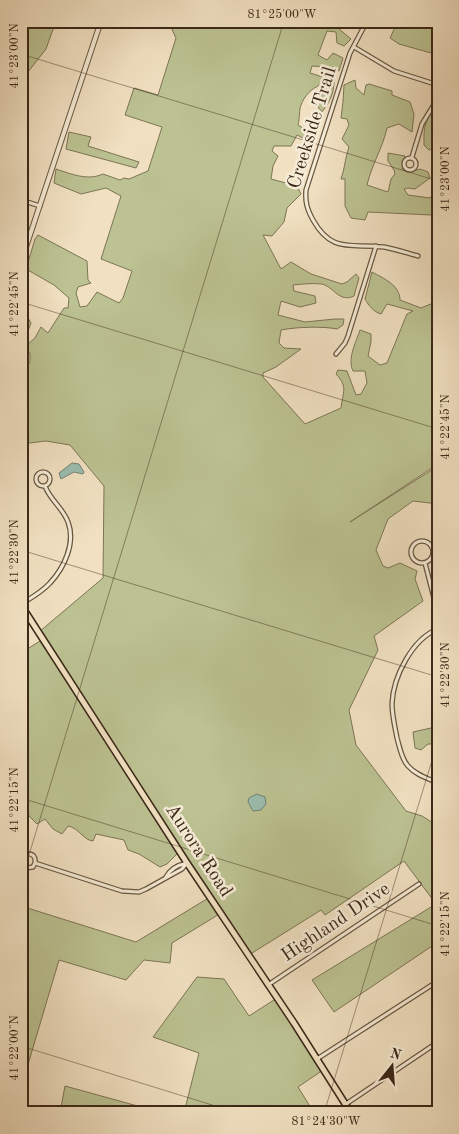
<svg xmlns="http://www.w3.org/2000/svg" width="459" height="1134" viewBox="0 0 459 1134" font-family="'Old Standard TT',serif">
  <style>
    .green { fill: #bcc292; stroke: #7c7555 }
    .water { fill: #9bbeaf; stroke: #758273 }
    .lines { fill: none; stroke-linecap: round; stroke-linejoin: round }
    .minor-casing { stroke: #685642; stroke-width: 5.5 }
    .tertiary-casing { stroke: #685642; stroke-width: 6 }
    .primary-casing { stroke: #3b2818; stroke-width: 8 }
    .minor { stroke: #f6ecd7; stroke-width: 3 }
    .tertiary { stroke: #f6ecd7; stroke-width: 4 }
    .primary { stroke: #f1e1c2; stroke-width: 5 }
    .ticks { fill: none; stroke: #3b2818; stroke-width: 1; stroke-opacity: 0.45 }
    .labels { text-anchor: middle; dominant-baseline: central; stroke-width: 5; stroke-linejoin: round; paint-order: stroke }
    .street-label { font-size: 19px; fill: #3b2818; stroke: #f6ecd7 }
    .neatline { fill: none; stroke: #3b2818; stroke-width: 2 }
    .ticks-label { font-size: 12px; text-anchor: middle; fill: #3b2818 }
  </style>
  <rect width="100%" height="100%" fill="#f1e1c2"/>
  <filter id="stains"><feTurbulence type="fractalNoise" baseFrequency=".004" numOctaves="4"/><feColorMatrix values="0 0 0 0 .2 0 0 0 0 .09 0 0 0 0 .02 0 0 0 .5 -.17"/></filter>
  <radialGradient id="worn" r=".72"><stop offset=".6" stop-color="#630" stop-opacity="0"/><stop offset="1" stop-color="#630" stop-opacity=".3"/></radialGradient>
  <path class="green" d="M21,21H56L46,49L28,72L21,93Z
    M168,21H329V25L338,28L351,39L344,46L337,43L336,32L327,31L318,55L327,60L333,53L343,58L339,71L328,67L312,66L310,73L323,77L334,73C335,90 332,99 322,112L318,107V99L325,92L320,85C311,89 305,95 301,105C299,109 300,118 298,125L308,131L311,137L307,140L297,135L291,146H274L272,151L278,156L273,166L271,179L297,186L301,194L287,208L284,222L272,236L263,235L281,269L291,262L311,274L342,284L347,282L356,274L359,278L354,296C339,303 334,287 322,284C312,283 302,284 293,285L294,291L315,296L316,303L300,307L281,301L278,315L305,322L335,319H344L343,325L337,329C322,326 296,327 281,330L279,343L284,348L301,349L276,367L263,373V377L305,424L341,408C343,391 348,387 336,374L338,370L347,371L356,395L361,394L367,383L365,371H353C347,359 356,342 360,330L371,334V342L368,356L380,365L387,363L407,314L413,311L387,304L381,314C374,312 369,306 365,299L372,272C383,278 400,285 400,300L421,308L438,301V464L350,522L438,466V504L413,501L388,519L376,550L383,566L388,568L400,563L417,571L415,579L423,601L374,636L378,650L349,710L356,745L406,811L422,816L438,826V942L334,1012L312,980L436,904L404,861L325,915L321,910L249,955L221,913L172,943L170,963L144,960L126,980L59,960L21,1088V906L136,942L210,897L178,853L167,864L160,867L139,854L128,850L124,840L96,834L93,841C83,840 79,828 68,826L62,834L53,829L45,819L37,824L29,816L27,807L21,805V653L43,639L39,632L103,578L104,486L70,445L46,441L21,444V379L23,380L21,375L30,362V353L21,350V311H24L31,323L26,336L27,345L35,338L41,327L48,333L64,308H68L69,298L54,285L26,269L35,239L38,235L87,261L88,280L91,283L78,287L76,293L80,307L87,306L97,292L119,303L123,298L132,271L101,259L121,196L106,188L81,194L54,183L56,169C71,174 88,181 103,174L120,180L124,178L129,179L148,171L162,127L125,115L134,88L158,95L176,38Z
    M398,21H438V55L399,44L390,38Z
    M355,80L356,88L364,95L366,85L369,84L392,91V95L410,102L414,114L412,132L399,124L387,128C383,147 372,164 367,185L388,192L391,179L395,174L394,170L388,161V153L405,156L402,169L410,172L420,169L428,172L430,178L415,189L408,188L404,189L408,195L430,198L438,187V221L432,215L368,212L365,220L351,218L345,206V179H341C345,168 345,158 349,147L342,139L349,125L347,119L341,118L343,102L344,85Z
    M431,114H438V146L429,150L424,145C424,133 423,124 431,114Z
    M69,132L91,137L88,146L139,162L136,168L66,149Z
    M438,718V749L436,744H428L421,750L415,748L413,732L431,728Z
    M197,977L224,979L249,1016L277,998L323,1070L298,1087L314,1113H184L199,1053L153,1037Z
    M65,1086L163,1113H60Z"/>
  <path class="water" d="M72,463L79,464L84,472L83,474L74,472L61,479L59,473Z
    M257,794L265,797L266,804L261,810L253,811L248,802L249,798Z"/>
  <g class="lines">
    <defs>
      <path id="minor" d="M367,21L350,53L306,190C305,202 307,209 313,220C332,254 351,243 384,247C395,249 407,253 418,256
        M354,47L394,71L438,85
        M412,157L422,124L438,98
        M404 164a6 6 0 1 1 12 0a6 6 0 1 1-12 0Z
        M21,200L40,206
        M336,354L345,343L348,336L376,246
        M36 479a7 7 0 1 1 14 0a7 7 0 1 1-14 0Z
        M411 552a11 11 0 1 1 22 0a11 11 0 1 1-22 0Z
        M425,563L438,614
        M21,604C31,598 42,592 50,583C64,568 76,543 68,522C63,508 50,500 45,486
        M438,629C412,639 393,677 392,704C392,715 395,727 397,738C400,748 401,758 408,766C416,775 427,778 438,783
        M21,858L26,854C33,853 36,857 35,863
        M21,863L26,868L33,867L35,863
        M35,863L122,891L139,892L146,889L182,869L187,863C178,865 170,869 166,877
        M268,985L419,884
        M317,1059L438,981
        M346,1104L438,1042"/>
      <path id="tertiary" d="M21,262L101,21"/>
      <path id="primary" d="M21,605L187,863L294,1023L351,1113"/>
    </defs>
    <use href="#minor" class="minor-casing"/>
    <use href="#tertiary" class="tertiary-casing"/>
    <use href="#primary" class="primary-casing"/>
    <use href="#minor" class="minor"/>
    <use href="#tertiary" class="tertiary"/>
    <use href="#primary" class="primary"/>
  </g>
  <path class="ticks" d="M21,54L438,181M21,302L438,429M21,550L438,677M21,798L438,926M21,881L284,21M21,1046L238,1113M324,1113L438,741"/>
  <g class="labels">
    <g class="street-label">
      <text transform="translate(313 128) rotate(-73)">Creekside Trail</text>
      <text transform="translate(198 851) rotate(57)">Aurora Road</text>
      <text transform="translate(336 923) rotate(-34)">Highland Drive</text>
    </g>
  </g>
  <rect width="459" height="1134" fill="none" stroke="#f1e1c2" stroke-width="55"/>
  <g transform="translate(392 1066) rotate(17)" stroke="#f6ecd7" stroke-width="4" paint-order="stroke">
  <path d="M0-4L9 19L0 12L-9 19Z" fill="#3b2818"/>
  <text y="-8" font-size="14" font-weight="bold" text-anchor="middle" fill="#3b2818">N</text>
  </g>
  <rect x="28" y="28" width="404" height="1078" class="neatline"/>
  <g class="ticks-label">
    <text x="282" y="18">81°25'00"W</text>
    <text transform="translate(14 56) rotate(-90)" y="4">41°23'00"N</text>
    <text transform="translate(445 179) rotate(-90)" y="4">41°23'00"N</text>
    <text transform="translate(14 304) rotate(-90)" y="4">41°22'45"N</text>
    <text transform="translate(445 427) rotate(-90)" y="4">41°22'45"N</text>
    <text transform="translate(14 552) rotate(-90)" y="4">41°22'30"N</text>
    <text transform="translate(445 675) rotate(-90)" y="4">41°22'30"N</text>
    <text transform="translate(14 800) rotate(-90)" y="4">41°22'15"N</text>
    <text transform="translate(445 924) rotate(-90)" y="4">41°22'15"N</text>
    <text transform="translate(14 1048) rotate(-90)" y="4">41°22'00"N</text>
    <text x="326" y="1125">81°24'30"W</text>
  </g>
  <rect width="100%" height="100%" filter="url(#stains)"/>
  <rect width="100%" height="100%" fill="url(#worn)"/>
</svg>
